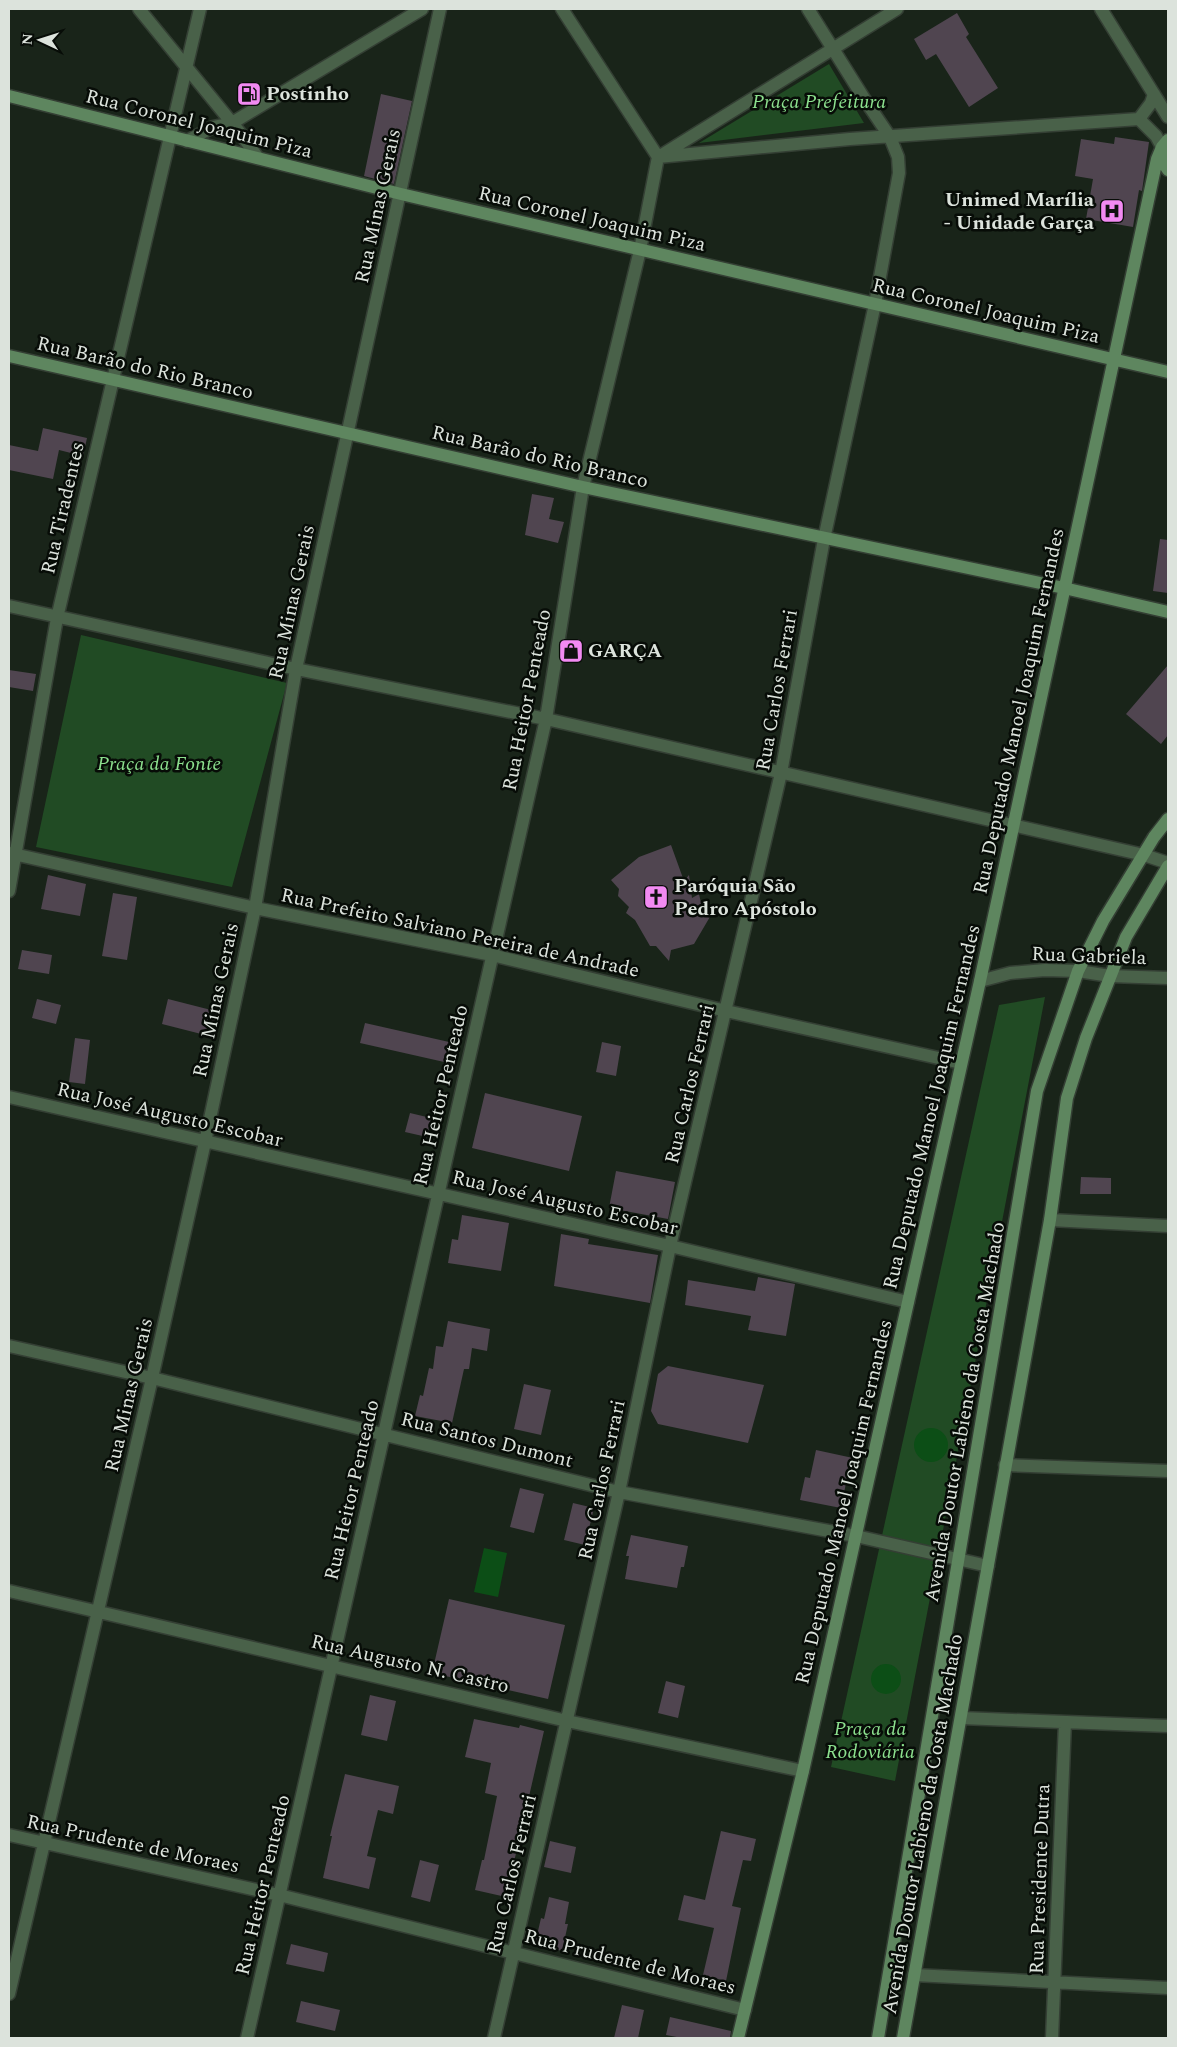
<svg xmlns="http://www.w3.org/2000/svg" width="1177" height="2047" viewBox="0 0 1177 2047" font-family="Spectral,serif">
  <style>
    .green { fill: #214b24 }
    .water { fill: #0c4e16 }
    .building { fill: #504550 }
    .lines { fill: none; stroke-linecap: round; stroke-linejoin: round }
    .minor-casing { stroke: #343f34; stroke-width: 15 }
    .secondary-casing { stroke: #343f34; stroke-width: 15 }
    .minor { stroke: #496149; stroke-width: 12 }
    .secondary { stroke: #5e865f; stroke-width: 12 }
    .labels { text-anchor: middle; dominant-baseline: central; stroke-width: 5; stroke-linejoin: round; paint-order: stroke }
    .poi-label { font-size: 20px; font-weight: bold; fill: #dce3dc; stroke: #070c07; text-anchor: start }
    .park-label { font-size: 20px; font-style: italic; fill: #8ce08e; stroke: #070c07 }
    .street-label { font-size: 20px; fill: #dce3dc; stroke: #070c07 }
  </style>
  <rect width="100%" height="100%" fill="#192419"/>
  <path class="green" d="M829,64L864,123L699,143Z
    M81,635L287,683L232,887L36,847Z
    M1045,997L895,1781L831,1767L999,1005Z"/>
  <path class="water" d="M914 1445a17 17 0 1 1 34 0a17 17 0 1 1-34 0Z
    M484,1548L507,1553L498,1597L474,1592Z
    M871 1679a15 15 0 1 1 30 0a15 15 0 1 1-30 0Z"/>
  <path class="building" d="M957,13L969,34L966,37L998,88L969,107L936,54L926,60L914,39Z
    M381,94L412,101L394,184L364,176Z
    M1115,137L1149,142L1142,191L1139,190L1133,227L1086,219L1093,179L1075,176L1081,139L1114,144Z
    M43,428L87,438L83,456L59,450L53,479L9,470V445L38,451Z
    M532,494L554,498L549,519L564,522L558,543L525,535Z
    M1160,539L1168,540V593L1153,591Z
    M1168,665V735L1161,744L1126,714Z
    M9,670L36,674L33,691L9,687Z
    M671,845L684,881L689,875L692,898L699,894L703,912L714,910L694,944L671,950L669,961L656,946H650L635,920L626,913L629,907L618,896L619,889L611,880L639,857Z
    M48,875L86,884L80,916L41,909Z
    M113,893L137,897L127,960L102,956Z
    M22,950L52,955L49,974L18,969Z
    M37,999L61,1005L56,1024L32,1018Z
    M168,999L219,1012L213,1037L162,1024Z
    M365,1023L458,1044L453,1064L360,1043Z
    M75,1038L90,1040L85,1084L69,1082Z
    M602,1042L621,1046L616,1076L596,1072Z
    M485,1093L582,1116L569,1171L472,1148Z
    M410,1113L431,1118L427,1137L405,1132Z
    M616,1171L675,1182L668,1219L609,1208Z
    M1081,1177L1111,1178V1194H1080Z
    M462,1215L509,1223L501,1271L448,1263L452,1239L458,1240Z
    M561,1234L589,1239L588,1244L658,1255L650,1303L554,1286Z
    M758,1277L795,1284L786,1336L748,1330L751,1316L685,1305L688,1280L755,1291Z
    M448,1321L490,1329L487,1351L472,1348L469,1369H464L452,1423L415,1416L420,1395L423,1396L429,1368L433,1369L436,1346L443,1347Z
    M668,1366L764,1385L748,1443L658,1424L651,1411L658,1374Z
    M524,1384L551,1390L541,1435L514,1429Z
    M816,1450L853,1458L849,1478H847L841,1508L800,1500L805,1477L810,1478Z
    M520,1488L544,1494L534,1533L510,1527Z
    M573,1503L594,1508L585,1545L564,1540Z
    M631,1535L688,1546L684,1567H681L677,1588L625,1579L629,1556H626Z
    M449,1599L565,1625L548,1699L432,1673Z
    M666,1681L685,1686L678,1718L658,1713Z
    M370,1695L396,1701L387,1741L361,1735Z
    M474,1719L519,1728L520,1725L544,1731L506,1897L475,1890L482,1860H484L497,1796L485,1793L491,1763L465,1757Z
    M345,1774L399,1786L393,1814L378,1810L367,1856L376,1858L369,1889L323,1878L332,1836H330Z
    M721,1831L756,1839L751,1861L743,1860L732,1906L741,1908L726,1981L703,1975L714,1928L678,1920L684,1895L705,1900Z
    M550,1841L576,1847L571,1873L544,1867Z
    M420,1860L439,1865L430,1902L411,1897Z
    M549,1897L569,1902L565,1924H568L562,1951L535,1944L541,1918L544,1919Z
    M291,1944L328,1953L324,1972L286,1964Z
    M301,2001L340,2010L335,2031L296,2022Z
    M622,2005L644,2010L638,2038H614Z
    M670,2017L731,2031L730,2038H682L666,2035Z"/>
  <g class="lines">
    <defs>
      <path id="minor" d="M139,9L241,134L258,158
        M562,9L658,157
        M1101,9L1168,117
        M1139,119L1151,103L1154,94
        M187,141L213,127L232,123L422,9
        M660,156L897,9
        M658,157L850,139L1139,119L1156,136L1162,147
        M9,606L296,669L546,719L1144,855L1168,863
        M9,853L255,908L492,955L726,1011L961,1063
        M9,891L57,618L200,9
        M980,981L1010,973L1045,970L1078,971L1110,976L1168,978
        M9,1097L670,1246L908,1302
        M1050,1220L1168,1226
        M9,1346L152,1378L619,1492L856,1536L988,1566
        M1005,1465L1168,1471
        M9,1591L567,1721L803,1771
        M961,1718L1168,1726
        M9,1835L279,1895L745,2010
        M914,1975L1168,1988
        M9,1994L152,1378L205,1142L255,908L296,669L440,9
        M247,2038L546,719L583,487L640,250L658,157
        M494,2038L619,1492L670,1246L781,773L824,539L875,304L899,173L898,157L890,137L865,100L808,9
        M1052,2038L1065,1722"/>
      <path id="secondary" d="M9,96L401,194L1168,372
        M1162,152V161L1168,170
        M9,356L583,487L1064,588L1168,612
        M738,2038L803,1771L980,981L1157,159L1162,147L1168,140
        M878,2038L1037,1091L1078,971L1103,921L1154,837L1168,819
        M903,2038L1050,1220L1067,1098L1086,1038L1126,937L1168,866"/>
    </defs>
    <use href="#minor" class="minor-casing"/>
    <use href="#secondary" class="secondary-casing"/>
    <use href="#minor" class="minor"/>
    <use href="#secondary" class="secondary"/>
  </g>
  <defs>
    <symbol id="fuel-square" viewBox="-11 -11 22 22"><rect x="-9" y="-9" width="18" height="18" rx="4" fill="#f28af2" stroke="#070c07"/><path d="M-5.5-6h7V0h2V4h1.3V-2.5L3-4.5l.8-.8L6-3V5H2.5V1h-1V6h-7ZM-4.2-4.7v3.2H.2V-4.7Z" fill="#111"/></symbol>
    <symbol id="hospital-square" viewBox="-11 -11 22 22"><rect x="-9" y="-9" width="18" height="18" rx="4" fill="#f28af2" stroke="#070c07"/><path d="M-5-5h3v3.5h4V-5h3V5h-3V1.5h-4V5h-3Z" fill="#111"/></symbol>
    <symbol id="shop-square" viewBox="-11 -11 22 22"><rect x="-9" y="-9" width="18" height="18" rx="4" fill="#f28af2" stroke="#070c07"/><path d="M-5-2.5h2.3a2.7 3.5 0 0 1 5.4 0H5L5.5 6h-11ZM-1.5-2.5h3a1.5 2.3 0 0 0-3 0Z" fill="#111"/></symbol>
    <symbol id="church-square" viewBox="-11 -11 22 22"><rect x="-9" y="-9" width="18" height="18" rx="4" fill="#f28af2" stroke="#070c07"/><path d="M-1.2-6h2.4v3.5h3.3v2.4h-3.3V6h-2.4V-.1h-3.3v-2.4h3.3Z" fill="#111"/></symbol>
  </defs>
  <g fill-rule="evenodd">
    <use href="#fuel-square" x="235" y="80" width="28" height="28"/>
    <use href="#hospital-square" x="1098" y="197" width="28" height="28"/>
    <use href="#shop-square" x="557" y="637" width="28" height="28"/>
    <use href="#church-square" x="642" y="883" width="28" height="28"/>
  </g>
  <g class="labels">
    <g class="poi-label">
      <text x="266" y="94">Postinho</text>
      <text x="1094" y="200" text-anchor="end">Unimed Marília<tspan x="1094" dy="23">- Unidade Garça</tspan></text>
      <text x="588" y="651">GARÇA</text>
      <text x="674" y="886">Paróquia São<tspan x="674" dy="23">Pedro Apóstolo</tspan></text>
    </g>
    <g class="park-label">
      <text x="819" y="102">Praça Prefeitura</text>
      <text x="159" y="764">Praça da Fonte</text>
      <text x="870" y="1729">Praça da<tspan x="870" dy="23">Rodoviária</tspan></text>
    </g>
    <g class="street-label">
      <text transform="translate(199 124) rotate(14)">Rua Coronel Joaquim Piza</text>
      <text transform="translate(378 206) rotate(-78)">Rua Minas Gerais</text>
      <text transform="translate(592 219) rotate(13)">Rua Coronel Joaquim Piza</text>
      <text transform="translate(986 311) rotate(13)">Rua Coronel Joaquim Piza</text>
      <text transform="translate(145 368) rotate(13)">Rua Barão do Rio Branco</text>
      <text transform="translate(540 457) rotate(13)">Rua Barão do Rio Branco</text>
      <text transform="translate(63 508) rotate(-77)">Rua Tiradentes</text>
      <text transform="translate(292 602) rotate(-78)">Rua Minas Gerais</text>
      <text transform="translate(777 690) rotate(-80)">Rua Carlos Ferrari</text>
      <text transform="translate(527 700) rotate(-79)">Rua Heitor Penteado</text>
      <text transform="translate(1019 711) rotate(-78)">Rua Deputado Manoel Joaquim Fernandes</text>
      <text transform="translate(460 933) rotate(12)">Rua Prefeito Salviano Pereira de Andrade</text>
      <text transform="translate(1089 956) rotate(2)">Rua Gabriela</text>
      <text transform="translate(216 1000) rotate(-78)">Rua Minas Gerais</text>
      <text transform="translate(690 1084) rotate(-77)">Rua Carlos Ferrari</text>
      <text transform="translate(441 1095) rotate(-77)">Rua Heitor Penteado</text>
      <text transform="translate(932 1107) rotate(-77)">Rua Deputado Manoel Joaquim Fernandes</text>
      <text transform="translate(170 1115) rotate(13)">Rua José Augusto Escobar</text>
      <text transform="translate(565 1203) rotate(13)">Rua José Augusto Escobar</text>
      <text transform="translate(129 1395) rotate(-77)">Rua Minas Gerais</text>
      <text transform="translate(965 1412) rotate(-80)">Avenida Doutor Labieno da Costa Machado</text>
      <text transform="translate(487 1440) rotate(14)">Rua Santos Dumont</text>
      <text transform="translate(602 1480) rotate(-78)">Rua Carlos Ferrari</text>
      <text transform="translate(352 1490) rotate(-77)">Rua Heitor Penteado</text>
      <text transform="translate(844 1502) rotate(-77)">Rua Deputado Manoel Joaquim Fernandes</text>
      <text transform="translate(410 1664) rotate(13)">Rua Augusto N. Castro</text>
      <text transform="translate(923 1824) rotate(-80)">Avenida Doutor Labieno da Costa Machado</text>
      <text transform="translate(133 1844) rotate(12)">Rua Prudente de Moraes</text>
      <text transform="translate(512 1874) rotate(-77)">Rua Carlos Ferrari</text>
      <text transform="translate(1040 1879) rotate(-88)">Rua Presidente Dutra</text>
      <text transform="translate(263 1885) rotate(-77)">Rua Heitor Penteado</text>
      <text transform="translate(630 1962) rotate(14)">Rua Prudente de Moraes</text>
    </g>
  </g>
  <rect width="1177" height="2047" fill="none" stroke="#dce3dc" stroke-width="20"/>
  <g transform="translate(40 40) rotate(274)" stroke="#070c07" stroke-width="4" paint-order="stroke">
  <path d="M0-4L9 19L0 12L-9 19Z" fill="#dce3dc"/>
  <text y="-8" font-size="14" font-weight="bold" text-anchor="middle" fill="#dce3dc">N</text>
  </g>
</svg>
